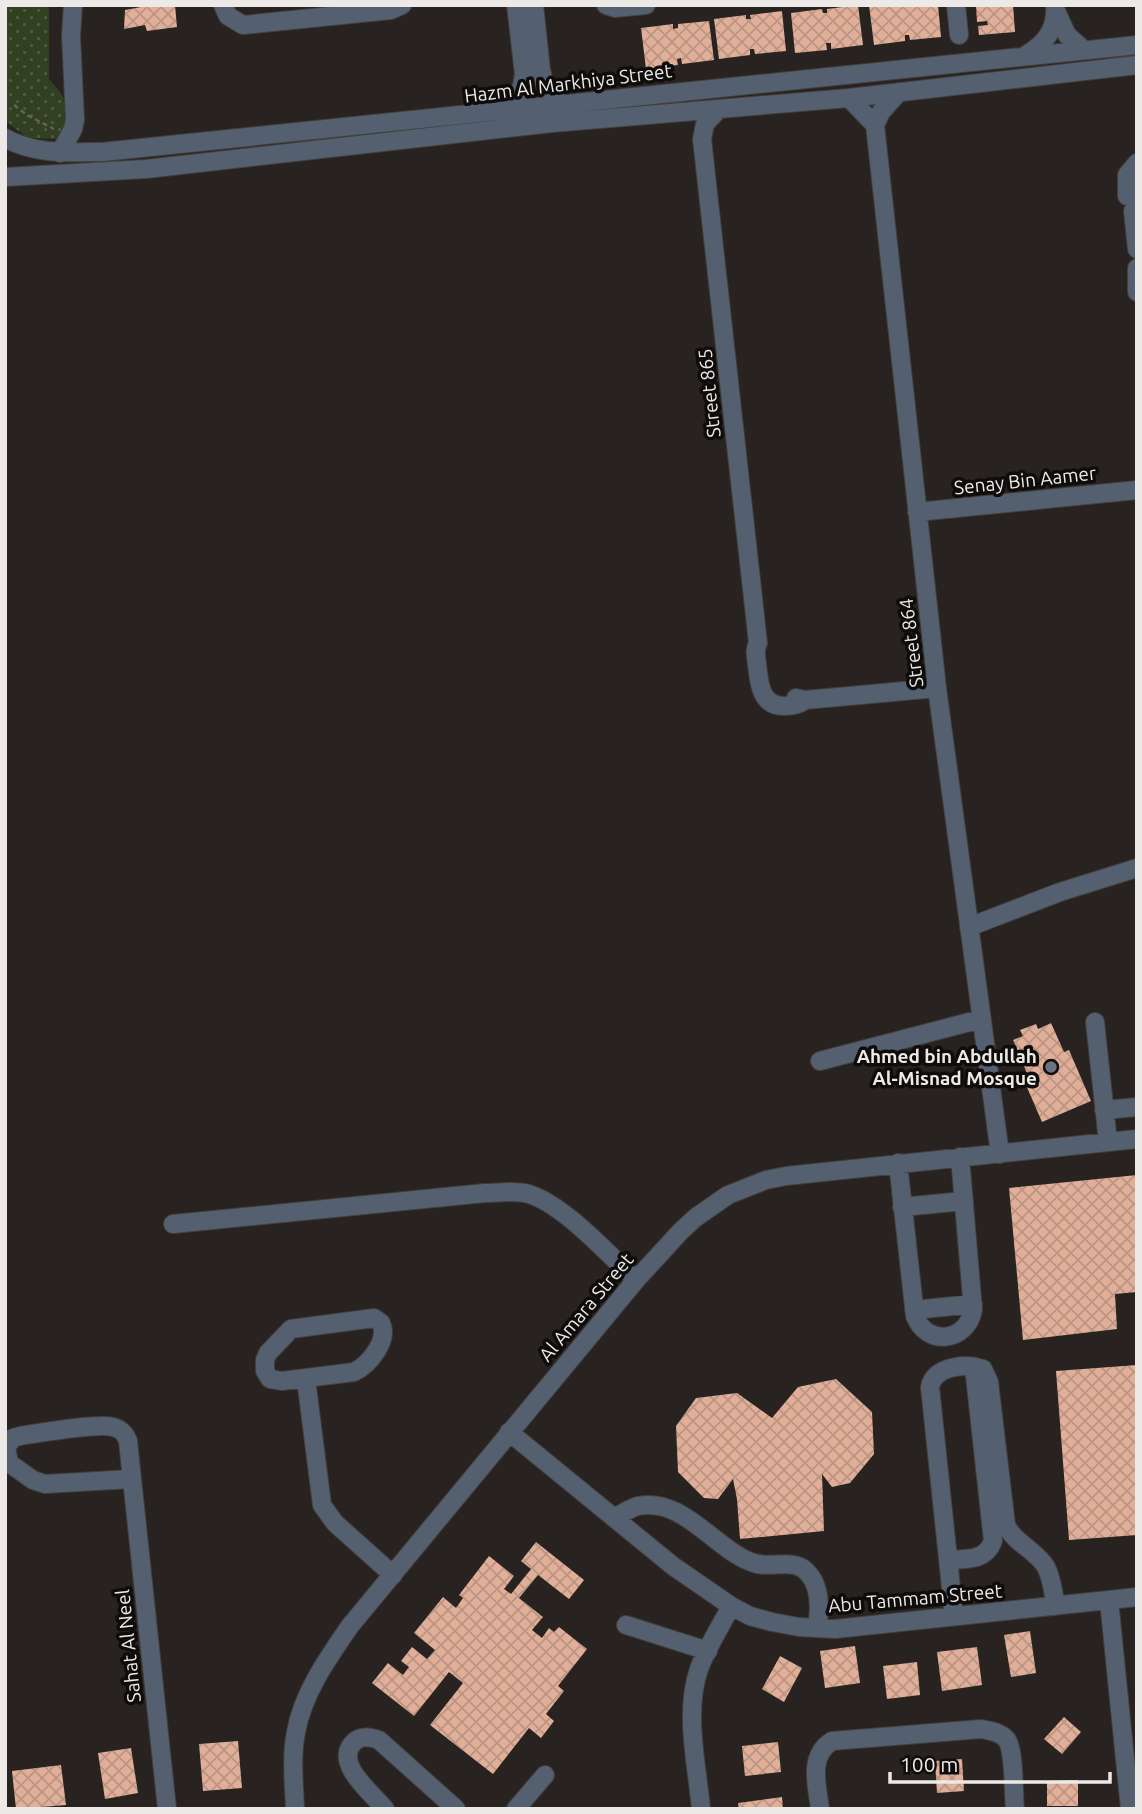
<svg xmlns="http://www.w3.org/2000/svg" width="1142" height="1814" viewBox="0 0 1142 1814" font-family="Ubuntu,sans-serif">
  <style>
    .garden { fill: url(#garden-dots) }
    .building { fill: url(#building-cross-hatch) }
    .lines { fill: none; stroke-linecap: round; stroke-linejoin: round }
    .minor-casing { stroke: #433f3c; stroke-width: 20 }
    .path { stroke: #65615e; stroke-width: 2.5; stroke-dasharray: 5 3.5; stroke-linecap: butt }
    .minor { stroke: #546070; stroke-width: 18 }
    .worship-dot { fill: #6b7280; stroke: #0f0d0c; stroke-width: 2.5 }
    .labels { text-anchor: middle; dominant-baseline: central; stroke-width: 7; stroke-linejoin: round; paint-order: stroke }
    .street-label { font-size: 19px; fill: #ece9e6; stroke: #0f0d0c }
    .poi-label { font-size: 19px; font-weight: bold; fill: #ece9e6; stroke: #0f0d0c; text-anchor: end }
  </style>
  <defs>
    <pattern id="garden-dots" width="8" height="8" patternUnits="userSpaceOnUse" patternTransform="scale(1.75)"><rect width="8" height="8" fill="#314021"/><path d="M2 2h.1M6 6h.1" fill="none" stroke="#4f5c41" stroke-width="1.8" stroke-linecap="round"/></pattern>
    <pattern id="building-cross-hatch" width="8" height="8" patternUnits="userSpaceOnUse" patternTransform="scale(1.75)"><rect width="8" height="8" fill="#e1af98"/><path d="M0 0l8 8M0 8l8-8" fill="none" stroke="#ba9583"/></pattern>
  </defs>
  <rect width="100%" height="100%" fill="#282320"/>
  <path class="garden" d="M5,5H49V79C68,101 74,110 62,139L28,138L5,121Z"/>
  <path class="building" d="M141,5H175L177,27L147,31L145,25L124,29L125,10L141,7Z
    M858,5L863,45L831,49V43H826L827,50L795,53L791,13L822,9L823,13H827V9Z
    M869,5H938L941,37L910,40L909,35H905V41L874,45Z
    M976,5H1013L1015,32L979,35L978,26L988,25L987,21L977,22Z
    M782,11L786,51L755,54L754,49H750V55L719,59L714,19L746,15V19H751L750,15Z
    M709,21L714,60L682,64L681,58L677,59L678,65L646,69L641,28L673,24V29L678,28V24Z
    M1051,1023L1064,1052L1069,1050L1091,1101L1042,1122L1026,1085L1031,1083L1013,1040L1023,1036L1020,1030L1036,1024L1038,1029Z
    M1137,1175V1292L1115,1294L1117,1329L1023,1340L1009,1188Z
    M1137,1365V1535L1069,1540L1056,1371Z
    M836,1379L872,1412L874,1454L850,1483L832,1487L822,1474L824,1531L740,1539L737,1499L733,1479L718,1499L704,1498L678,1472L676,1426L696,1398L737,1393L772,1418L798,1387Z
    M536,1542L584,1580L569,1599L538,1575L519,1598L543,1617L532,1630L542,1638L549,1628L554,1632L559,1627L587,1649L558,1686L564,1691L546,1714L554,1721L541,1738L529,1728L493,1774L430,1725L463,1683L449,1672L414,1716L372,1683L388,1663L403,1675L409,1667L401,1661L412,1647L427,1659L435,1650L414,1633L443,1597L456,1608L463,1598L459,1595L489,1556L514,1576L504,1589L511,1594L531,1569L521,1561Z
    M1030,1631L1036,1673L1011,1677L1004,1635Z
    M855,1646L860,1683L825,1688L820,1651Z
    M977,1647L982,1685L942,1691L937,1652Z
    M780,1656L802,1668L784,1702L762,1689Z
    M917,1662L920,1695L887,1699L883,1666Z
    M1064,1717L1081,1732L1062,1754L1044,1739Z
    M238,1741L242,1788L203,1791L199,1744Z
    M778,1742L781,1772L745,1776L742,1746Z
    M131,1748L138,1793L105,1799L98,1753Z
    M962,1759L964,1791L937,1793L935,1761Z
    M61,1765L66,1805L16,1809L12,1771Z
    M1078,1780V1806H1047V1781Z
    M782,1797L783,1809H739L738,1803Z"/>
  <g class="lines">
    <defs>
      <path id="minor" d="M223,5L228,16L243,25L391,10L402,5
        M534,5L541,70L545,85L561,105
        M606,5L615,8L646,5
        M956,5L959,35
        M1056,11L1067,35L1084,50
        M1026,55C1045,44 1057,29 1055,5
        M899,92L881,112L875,125L937,688L1000,1154
        M849,98L875,125
        M718,110L705,124L702,139L758,643C754,650 756,656 757,664C759,682 760,706 784,706C792,706 799,705 805,700
        M510,111L522,86L524,74L516,5
        M5,138C36,155 68,152 102,152L1137,45
        M60,153L73,129L75,120L71,36L73,5
        M5,177L146,169L552,123L849,98L1137,65
        M1137,183C1134,192 1138,205 1133,211L1137,249
        M1127,196V175L1137,163
        M1137,268V292
        M917,512L1137,490
        M796,698L805,700L937,688
        M969,927L1060,892L1137,868
        M1095,1022L1108,1142
        M820,1061L981,1019
        M1104,1110L1137,1107
        M898,1163L915,1316C927,1347 967,1342 973,1310L960,1157
        M902,1207L964,1201
        M173,1224L485,1193C499,1193 515,1190 529,1194C564,1205 608,1254 636,1280
        M914,1310L973,1304
        M374,1318L381,1323C389,1340 370,1364 354,1372L282,1381L270,1379L265,1371V1360L268,1353L291,1329Z
        M306,1379L322,1505L335,1523L393,1575
        M509,1432L673,1566L731,1606L750,1616L772,1622L799,1627L835,1629L1137,1597
        M131,1479L45,1484L33,1480L9,1463L6,1447L13,1438L20,1436C40,1433 97,1423 113,1427C121,1429 125,1433 128,1441L167,1809
        M614,1518C622,1514 630,1508 638,1506C683,1497 714,1548 751,1562C769,1570 794,1557 807,1572C821,1586 820,1610 817,1628
        M948,1560C966,1559 986,1561 993,1541L974,1367
        M1109,1600L1130,1809
        M954,1616L930,1387C934,1366 965,1363 983,1369L989,1382L1006,1525C1014,1543 1036,1550 1046,1567C1052,1578 1053,1593 1056,1606
        M626,1625L708,1651
        M295,1809C294,1784 291,1757 296,1732C303,1693 328,1658 350,1626L636,1280L680,1232L695,1218L728,1195L766,1180L786,1176L1137,1139
        M385,1809C372,1793 334,1764 353,1743C360,1735 369,1737 379,1740L456,1809
        M516,1809L545,1775
        M701,1809C697,1765 684,1712 699,1669C707,1647 721,1626 731,1606
        M820,1809C817,1785 808,1756 832,1741L981,1729C991,1731 1001,1732 1007,1740C1015,1753 1013,1793 1015,1809"/>
    </defs>
    <use href="#minor" class="minor-casing"/>
    <path class="path" d="M14,105L27,115L54,129"/>
    <use href="#minor" class="minor"/>
  </g>
  <circle class="worship-dot" cx="1051" cy="1067" r="7"/>
  <g class="labels">
    <g class="street-label">
      <text transform="translate(568 83) rotate(-7)">Hazm Al Markhiya Street</text>
      <text transform="translate(709 393) rotate(-96)">Street 865</text>
      <text transform="translate(1025 480) rotate(-6)">Senay Bin Aamer</text>
      <text transform="translate(911 643) rotate(-97)">Street 864</text>
      <text transform="translate(586 1307) rotate(-50)">Al Amara Street</text>
      <text transform="translate(915 1598) rotate(-5)">Abu Tammam Street</text>
      <text transform="translate(128 1646) rotate(-96)">Sahat Al Neel</text>
    </g>
    <g class="poi-label">
      <text x="1037" y="1056">Ahmed bin Abdullah<tspan x="1037" dy="22">Al-Misnad Mosque</tspan></text>
    </g>
  </g>
  <rect width="1142" height="1814" fill="none" stroke="#ece9e6" stroke-width="14"/>
  <path d="M890 1772v10h220v-10" fill="none" stroke="#ece9e6" stroke-width="3.5"/>
  <text x="900" y="1772" font-size="21" fill="#ece9e6" stroke="#0f0d0c" stroke-width="5" paint-order="stroke">100 m</text>
</svg>
